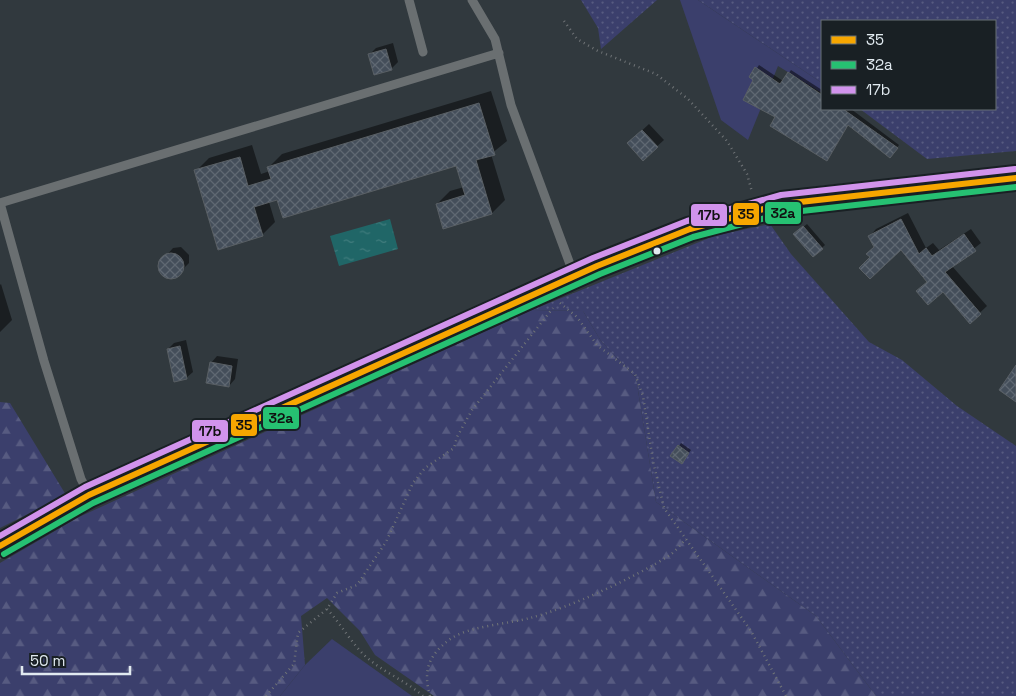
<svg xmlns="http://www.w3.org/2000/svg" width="1016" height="696" viewBox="0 0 1016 696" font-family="'Space Grotesk',sans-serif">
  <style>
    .grass { fill: url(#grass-dots) }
    .forest { fill: url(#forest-firs) }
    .garden { fill: #3b3f6c }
    .water { fill: url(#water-ripples) }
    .shadow { fill: #0007 }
    .building { fill: url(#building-cross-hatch); stroke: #595f64 }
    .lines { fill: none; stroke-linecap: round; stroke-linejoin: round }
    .path { stroke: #707477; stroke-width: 2.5; stroke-dasharray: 1 4; stroke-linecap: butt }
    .lane { stroke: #6a6f71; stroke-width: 9 }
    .secondary { stroke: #6c7074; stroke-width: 25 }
    .bus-1-casing { stroke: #192024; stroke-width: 10 }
    .bus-2-casing { stroke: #192024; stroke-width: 10 }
    .bus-3-casing { stroke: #192024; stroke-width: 10 }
    .bus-1 { stroke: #f7a600; stroke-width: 6 }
    .bus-2 { stroke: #26c172; stroke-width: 6 }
    .bus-3 { stroke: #d193ec; stroke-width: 6 }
    .bus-dot { fill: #e1eaf0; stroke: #192024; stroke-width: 2 }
    .line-badge { stroke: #192024; stroke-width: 2 }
    .pale-badge-label { font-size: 14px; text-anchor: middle; font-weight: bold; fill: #111 }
  </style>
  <defs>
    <pattern id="grass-dots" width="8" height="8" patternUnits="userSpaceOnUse" patternTransform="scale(1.25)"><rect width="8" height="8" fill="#3b3f6c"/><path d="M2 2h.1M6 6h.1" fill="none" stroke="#575b81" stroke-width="1.8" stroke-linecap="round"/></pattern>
    <pattern id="forest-firs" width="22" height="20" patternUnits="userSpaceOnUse" patternTransform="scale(1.25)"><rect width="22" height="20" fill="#3b3f6c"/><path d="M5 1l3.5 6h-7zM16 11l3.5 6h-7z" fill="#575b81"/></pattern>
    <pattern id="water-ripples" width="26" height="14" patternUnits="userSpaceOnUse" patternTransform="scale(1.25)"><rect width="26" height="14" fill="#206667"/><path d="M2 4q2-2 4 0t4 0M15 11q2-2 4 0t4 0" fill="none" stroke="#407c7d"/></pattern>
    <pattern id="building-cross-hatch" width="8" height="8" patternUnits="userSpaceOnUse" patternTransform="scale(1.25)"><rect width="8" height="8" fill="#444e5a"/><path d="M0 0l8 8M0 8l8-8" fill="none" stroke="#5f6872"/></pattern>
  </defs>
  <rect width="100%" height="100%" fill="#31393e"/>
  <path class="grass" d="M581,0H657L601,49L598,28Z
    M698,0H1016V151L927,159L860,109H995V21H822V83Z
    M770,224L791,254L869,342L902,360L957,406L1016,446V696H876L816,616L656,502L636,378L601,341L583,311L532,310L714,236Z"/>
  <path class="forest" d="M532,310L583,311L601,341L636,378L656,502L816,616L876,696H434L375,655L360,631L327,598L301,616L305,665L280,696H0V563L79,517Z
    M0,402L10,403L66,495L0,528Z"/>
  <path class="garden" d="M680,0H698L822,83V93L778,66L748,140L721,120Z
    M332,639L412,696H280L305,665Z"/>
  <path class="water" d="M390,219L398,249L339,266L330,236Z"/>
  <path class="shadow" d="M393,43L398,62L391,69L370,54L376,48Z
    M759,65L783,81L791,70L822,90V109H851L899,145L892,154L849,123L830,156L777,117L755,79L751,77Z
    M491,91L507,141L491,154L505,200L492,213L444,227L437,204L450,191L464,187L457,164L269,202L275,222L262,235L196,171L209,158L252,145L261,174L270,171L269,167L282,154Z
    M649,124L664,140L643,159L635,137Z
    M908,213L926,248L933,243L939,250L971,229L981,243L952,266L987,306L970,322L943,290L929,282L901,248L872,257L875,247L870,236L876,229Z
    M807,224L825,245L814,255L795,234Z
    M181,247L189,255V263L176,276L169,277L160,271L159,264L173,248Z
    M1,284L12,320L0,332V285Z
    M186,340L193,372L186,378L168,349L174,343Z
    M217,356L238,359L235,379L229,386L211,363Z
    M681,443L691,450L684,460L679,446Z"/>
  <path class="building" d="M386,49L392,70L374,75L368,54Z
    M755,67L780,84L788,72L822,95V109H843L898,148L890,158L848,125L827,161L770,126L775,117L743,100L753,80L749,77Z
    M479,103L495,155L476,160L492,214L443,229L436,204L465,195L456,166L283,218L277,200L254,207L263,236L218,250L194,170L240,157L248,186L271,179L267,167Z
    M642,130L658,147L643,161L627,143Z
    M901,219L919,254L926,248L932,256L964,234L976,251L945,272L981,314L970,324L943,292L928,305L916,291L927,282L901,250L870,279L859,268L870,257L866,254L874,247L868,236Z
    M803,226L823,249L813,257L793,234Z
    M158 266a13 13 0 1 1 26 0a13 13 0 1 1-26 0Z
    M180,346L187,379L174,382L167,349Z
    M210,362L232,366L229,387L206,383Z
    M1016,365V402L999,390Z
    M678,445L689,453L682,464L670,456Z"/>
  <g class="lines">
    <path class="path" d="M564,21L577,39L598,51L656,74L688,99L727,141L747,174L752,192
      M560,303L577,317L597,345L635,374L643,396L653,461L664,508L751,631L786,696
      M327,609C340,623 351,642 364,655C382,672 405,680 423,696
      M266,696L294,664L298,633L327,609L337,593L357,585L386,542L413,483L425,468L454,448L457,437L472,410L553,308
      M430,696C423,671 428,656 449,640C467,626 508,624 530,618C569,608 636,577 670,555C676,551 681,544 686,539"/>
    <path class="lane" d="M409,0L423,52
      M472,0L495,39L511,105L574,275
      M0,203L499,53
      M0,203L44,361L81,479L89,494"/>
    <path class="secondary" d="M0,546L89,495L597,266L690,229L782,204L817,199L1016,178"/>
    <defs>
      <path id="bus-1" d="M0,546L89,495L597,266L690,229L782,204L1016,178"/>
      <path id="bus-2" d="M4,554L93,503L600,274L693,237L784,213L1016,187"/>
      <path id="bus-3" d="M0,536L85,487L593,258L687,221L781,195L1015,169"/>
    </defs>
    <use href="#bus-1" class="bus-1-casing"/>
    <use href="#bus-2" class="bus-2-casing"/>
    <use href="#bus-3" class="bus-3-casing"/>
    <use href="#bus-1" class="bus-1"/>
    <use href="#bus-2" class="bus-2"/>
    <use href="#bus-3" class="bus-3"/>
  </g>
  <circle class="bus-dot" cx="657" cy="251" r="4.5"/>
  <g class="line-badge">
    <rect x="764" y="201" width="38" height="24" rx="5" fill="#26c172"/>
    <rect x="732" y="202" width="28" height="24" rx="5" fill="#f7a600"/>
    <rect x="690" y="203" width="38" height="24" rx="5" fill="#d193ec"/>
    <rect x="262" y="406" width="38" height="24" rx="5" fill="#26c172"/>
    <rect x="230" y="413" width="28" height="24" rx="5" fill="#f7a600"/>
    <rect x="191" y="419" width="38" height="24" rx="5" fill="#d193ec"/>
  </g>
  <g class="pale-badge-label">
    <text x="783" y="218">32a</text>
    <text x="746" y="219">35</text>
    <text x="709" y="220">17b</text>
    <text x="281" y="423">32a</text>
    <text x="244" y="430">35</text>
    <text x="210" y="436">17b</text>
  </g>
  <rect x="821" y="20" width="175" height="90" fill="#192024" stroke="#697176"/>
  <rect x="831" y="36" width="25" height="8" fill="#f7a600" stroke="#697176"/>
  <text x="866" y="45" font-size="15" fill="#e1eaf0">35</text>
  <rect x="831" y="61" width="25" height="8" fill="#26c172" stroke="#697176"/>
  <text x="866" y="70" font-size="15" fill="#e1eaf0">32a</text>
  <rect x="831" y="86" width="25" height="8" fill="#d193ec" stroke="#697176"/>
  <text x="866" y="95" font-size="15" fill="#e1eaf0">17b</text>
  <path d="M22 666v8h108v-8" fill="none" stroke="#e1eaf0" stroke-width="2.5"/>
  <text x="30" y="666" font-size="15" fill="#e1eaf0" stroke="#192024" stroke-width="4" paint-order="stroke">50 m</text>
</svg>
